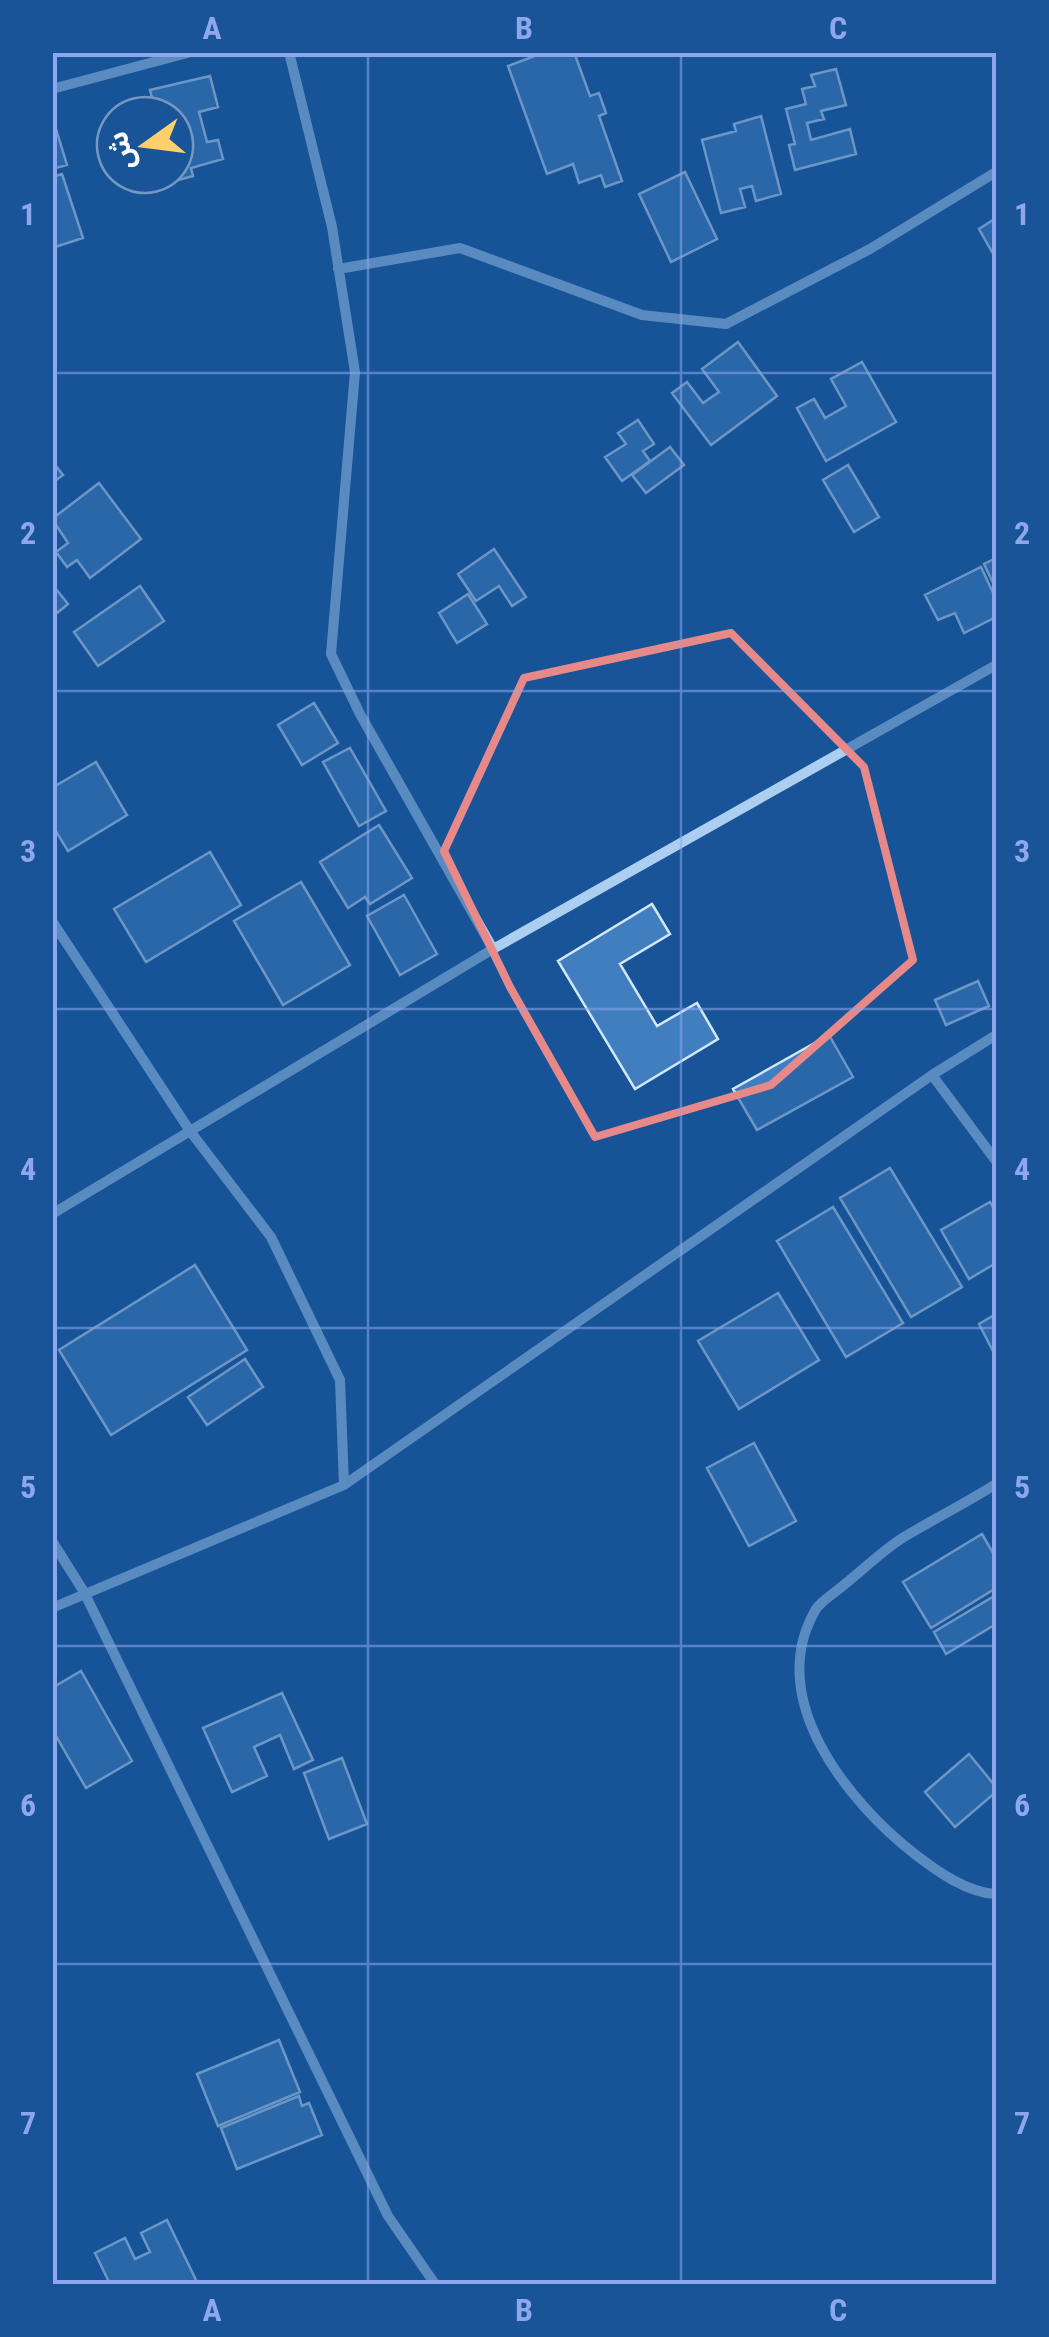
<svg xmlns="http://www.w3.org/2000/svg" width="1049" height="2337" viewBox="0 0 1049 2337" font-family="'Roboto Condensed','Noto Sans Arabic',sans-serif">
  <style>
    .building { fill: #417ebf; stroke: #d3e7fc; stroke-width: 2.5 }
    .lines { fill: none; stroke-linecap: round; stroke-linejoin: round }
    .street { stroke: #accef1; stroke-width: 10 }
    .marked { fill: none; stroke: #e88989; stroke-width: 8; stroke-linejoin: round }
    .grid { fill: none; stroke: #8ea6ec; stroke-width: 2.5; stroke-opacity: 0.55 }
    .neatline { fill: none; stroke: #8ea6ec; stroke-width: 4 }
    .grid-label { font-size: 32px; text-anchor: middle; font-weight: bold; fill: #8ea6ec }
  </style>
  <rect width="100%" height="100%" fill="#185497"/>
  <path class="building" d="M545,52H574L590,96L599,93L606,113L599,116L622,181L605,187L601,175L579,183L573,164L547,174L508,66Z
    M836,69L846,105L821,111L824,119L807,123L811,140L850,129L856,154L795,170L789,145L795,144L786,109L806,104L802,89L815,86L811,75Z
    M210,76L218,107L199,112L207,142L218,140L223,159L191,168L193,176L167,183L165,176L134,184L132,175H175V115H121L129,103L152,98L150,90Z
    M52,116L67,165L52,169Z
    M761,116L781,194L756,201L752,186L740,189L745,207L721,213L702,140L736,131L734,124Z
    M685,172L717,239L671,262L639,194Z
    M62,174L83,238L52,248V177Z
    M996,218V259L979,229Z
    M738,342L777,396L711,445L672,393L687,382L703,403L719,392L702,369Z
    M862,362L896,422L826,461L797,408L814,399L825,418L846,406L831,379Z
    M638,420L654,444L643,451L650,461L622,481L605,457L626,444L618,433Z
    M670,447L684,465L646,493L632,475Z
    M52,461L63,475L52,483Z
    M848,465L879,517L854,532L823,480Z
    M99,483L141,539L90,578L77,560L67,567L56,552L68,543L52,519Z
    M494,549L526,597L512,606L499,586L476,601L458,574Z
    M996,558V589L984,564Z
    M981,567L996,599V617L964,633L955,613L938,620L925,595Z
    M52,584L68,604L52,617Z
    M140,586L164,621L98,666L74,632Z
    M468,594L487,624L457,643L439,613Z
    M314,703L338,743L302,765L278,725Z
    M350,748L386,811L359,826L323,762Z
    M96,762L127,815L68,851L52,825V788Z
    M379,825L412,878L370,904L365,897L348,908L320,862Z
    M210,852L241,905L146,962L114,909Z
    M301,882L350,965L283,1005L234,921Z
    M404,895L437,954L400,975L367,916Z
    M652,904L670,934L620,964L657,1026L697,1003L718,1039L635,1089L558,961Z
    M978,981L989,1006L946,1025L935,1000Z
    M829,1035L853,1077L757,1130L733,1089Z
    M890,1168L962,1287L911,1317L840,1198Z
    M990,1202L996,1213V1263L969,1279L941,1230Z
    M833,1207L903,1323L846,1357L777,1241Z
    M195,1265L247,1350L111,1435L59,1350Z
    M778,1293L819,1360L739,1409L698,1341Z
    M996,1314V1357L979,1324Z
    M245,1359L263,1387L207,1425L188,1397Z
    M754,1443L796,1521L749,1546L707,1468Z
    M982,1534L996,1558V1588L931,1628L903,1582Z
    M996,1595V1624L946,1654L934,1632Z
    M81,1671L132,1761L86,1788L52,1729V1688Z
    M282,1693L313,1760L294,1769L280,1735L254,1747L267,1776L232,1792L203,1728Z
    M969,1754L996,1787V1792L955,1827L925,1792Z
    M342,1758L367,1824L329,1839L304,1773Z
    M279,2040L300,2092L218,2126L197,2074Z
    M299,2096L302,2106L309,2103L322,2135L237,2169L221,2128Z
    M167,2220L196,2280L186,2284H110L95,2253L125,2238L135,2259L150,2252L141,2233Z"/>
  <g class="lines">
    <path class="street" d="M289,52L332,227L355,372L331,654L360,714L493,949
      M52,89L191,52
      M338,269L460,248L642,315L726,324L870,249L996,172
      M52,921L190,1131L271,1237L340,1380L344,1485
      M932,1075L996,1161
      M52,1214L493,949L996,665
      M996,1484C966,1503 934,1519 904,1537C883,1550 864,1569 845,1584C836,1592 822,1600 816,1609C763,1699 849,1803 916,1855C938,1872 968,1893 996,1894
      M52,1541L84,1592L388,2216L435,2284
      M52,1608L344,1485L932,1075L996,1035"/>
  </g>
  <path d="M0 0H1049V2337H0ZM731,633L864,767L913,960L771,1085L595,1137L510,987L444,851L524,678Z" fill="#185497" fill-opacity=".55" fill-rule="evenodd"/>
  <path class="marked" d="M731,633L864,767L913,960L771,1085L595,1137L510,987L444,851L524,678Z"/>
  <path class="grid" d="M368,52V2284M681,52V2284M52,373H996M52,691H996M52,1009H996M52,1328H996M52,1646H996M52,1964H996"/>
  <rect width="1049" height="2337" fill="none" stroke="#185497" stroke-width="110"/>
  <g transform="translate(145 145) rotate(256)"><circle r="48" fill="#185497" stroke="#7498c1" stroke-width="2.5"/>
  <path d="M0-8L18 38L0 25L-18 38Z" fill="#ffcf6c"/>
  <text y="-15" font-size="28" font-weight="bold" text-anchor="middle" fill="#ffffff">ش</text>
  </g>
  <rect x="55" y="55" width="939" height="2227" class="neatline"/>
  <g class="grid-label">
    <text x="212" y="39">A</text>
    <text x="524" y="39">B</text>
    <text x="838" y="39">C</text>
    <text x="28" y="225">1</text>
    <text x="1022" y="225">1</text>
    <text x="28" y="544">2</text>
    <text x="1022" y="544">2</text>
    <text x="28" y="862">3</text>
    <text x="1022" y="862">3</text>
    <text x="28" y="1180">4</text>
    <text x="1022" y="1180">4</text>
    <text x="28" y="1498">5</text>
    <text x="1022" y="1498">5</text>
    <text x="28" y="1816">6</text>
    <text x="1022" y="1816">6</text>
    <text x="28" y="2134">7</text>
    <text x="1022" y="2134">7</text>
    <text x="212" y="2321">A</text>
    <text x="524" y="2321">B</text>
    <text x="838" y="2321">C</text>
  </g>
</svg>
